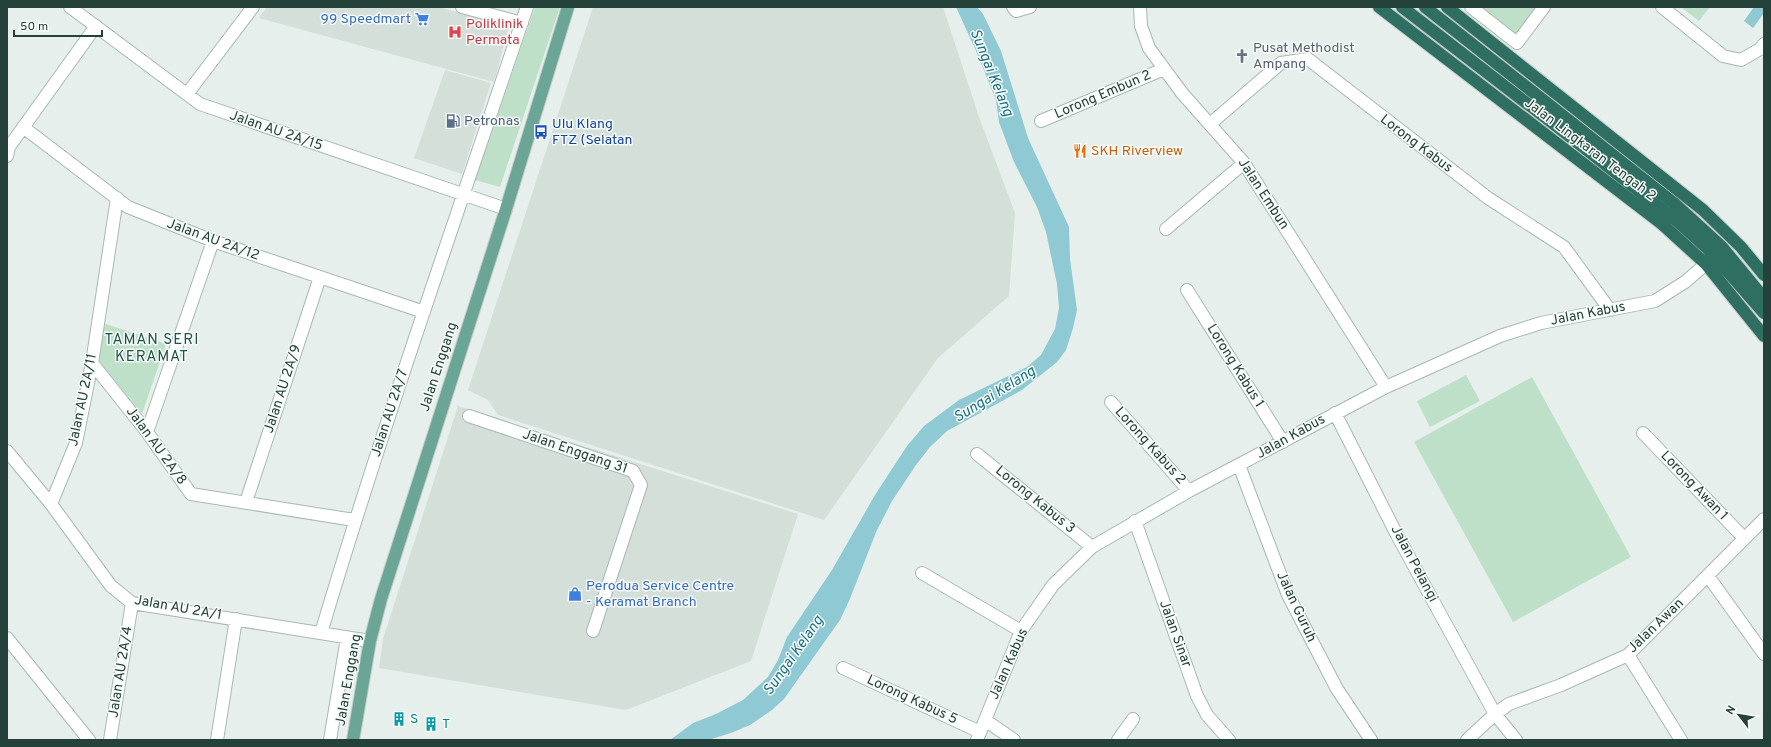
<svg xmlns="http://www.w3.org/2000/svg" width="1771" height="747" viewBox="0 0 1771 747" font-family="Overpass,sans-serif">
  <style>
    .built { fill: #d4dfda }
    .green { fill: #bfe0c8 }
    .water { fill: #8ec9d4 }
    .lines { fill: none; stroke-linecap: round; stroke-linejoin: round }
    .minor-casing { stroke: #a8b8b2; stroke-width: 14 }
    .major-casing { stroke: #c2cac8; stroke-width: 14 }
    .highway-casing { stroke: #c2cac8; stroke-width: 14 }
    .minor { stroke: #fff; stroke-width: 12 }
    .major { stroke: #6aa596; stroke-width: 12 }
    .highway { stroke: #2f6f62; stroke-width: 12 }
    .labels { text-anchor: middle; dominant-baseline: central; stroke-width: 3; stroke-linejoin: round; paint-order: stroke }
    .shop-label { font-size: 14px; fill: #366cbe; stroke: #f7fbf9; text-anchor: end }
    .health-label { font-size: 14px; fill: #be3a42; stroke: #f7fbf9; text-anchor: start }
    .worship-label { font-size: 14px; fill: #5b616d; stroke: #f7fbf9; text-anchor: start }
    .street-label { font-size: 14px; fill: #24423a; stroke: #f7fbf9 }
    .service-label { font-size: 14px; fill: #4e5e75; stroke: #f7fbf9; text-anchor: start }
    .transit-label { font-size: 14px; fill: #164399; stroke: #f7fbf9; text-anchor: start }
    .food-label { font-size: 14px; fill: #c56008; stroke: #f7fbf9; text-anchor: start }
    .culture-label { font-size: 14px; fill: #0d838f; stroke: #f7fbf9; text-anchor: start }
    .water-label { font-size: 15px; font-style: italic; fill: #1c6f80; stroke: #f7fbf9 }
    .neighbourhood-label { font-size: 15px; letter-spacing: 1px; fill: #1f5548; stroke: #f7fbf9 }
  </style>
  <rect width="100%" height="100%" fill="#e6efeb"/>
  <path class="built" d="M267,7H438L509,26L494,82L259,18Z
    M593,7H943L979,117L1015,213L1009,296L938,358L824,520L498,415L488,400L468,390Z
    M445,70L491,83L462,174L414,158Z
    M458,406L798,514L751,661L626,710L379,668L383,639Z"/>
  <path class="green" d="M535,7H560L500,187L475,180Z
    M1483,7H1536L1515,35L1481,10Z
    M1681,7H1710L1699,21Z
    M103,323L166,344L142,414L99,361Z
    M1466,375L1480,401L1430,427L1417,401Z
    M1532,377L1631,557L1513,622L1414,442Z"/>
  <path class="water" d="M956,7H977L983,14L1001,51L1028,138L1069,227L1070,259L1077,310L1073,328L1066,350L1057,362L1022,390L947,431L930,447L916,465L892,501L877,530L849,601L840,620L784,699L772,710L750,725L731,733L708,740H670L693,723L716,714L743,700L768,677L778,660L787,637L832,570L875,495L907,446L924,426L959,400L1027,367L1041,355L1055,329L1059,308L1057,284L1046,232L1037,207L1014,162L999,122L996,100L977,53Z
    M1754,7H1761L1764,9V13L1753,28L1744,21Z"/>
  <g class="lines">
    <defs>
      <path id="minor" d="M70,7L200,104L506,209
        M462,7L522,23
        M1013,7L1016,11L1030,7
        M1140,7L1141,26L1149,48L1182,93L1244,163L1386,387
        M1471,7L1517,43L1544,7
        M1662,7L1723,56L1741,60L1760,49L1764,44
        M187,94L253,7
        M1041,121L1164,69
        M1210,124L1281,63L1308,59L1488,198L1564,247L1610,310
        M23,127L128,207L213,241L424,312
        M7,156L9,147L96,26
        M1166,229L1244,163
        M1187,290L1283,442
        M92,363L147,432L191,494L354,520
        M1111,402L1189,491
        M1335,413L1397,535L1495,714L1516,740
        M469,416L633,471L641,485L593,631
        M147,432L213,241
        M1643,433L1744,538
        M7,451L51,504L111,586L132,603L370,641
        M977,454L1092,547
        M1239,465L1288,595L1337,689L1371,740
        M246,502L320,277
        M51,504L76,443L92,363L117,198
        M1135,521L1197,696L1207,715L1229,740
        M922,573L1021,631
        M1708,576L1764,654
        M321,633C384,422 457,215 527,7
        M7,638L89,740
        M1628,655L1681,740
        M843,668L980,732
        M985,720L1014,740
        M110,740L132,603
        M217,740L236,619
        M330,740L347,638
        M977,740L1021,631L1053,585L1092,547L1189,491L1386,387L1500,336L1541,323L1655,301L1685,282L1706,264
        M1118,740L1133,719
        M1467,740L1495,714L1509,704L1561,685L1628,655L1764,519"/>
      <path id="major" d="M353,740L370,641L381,599L506,209L568,7"/>
      <path id="highway" d="M1379,7L1662,224L1706,264L1764,336
        M1402,7L1559,128L1677,221L1707,248L1764,313
        M1425,7L1675,204L1722,247L1764,298
        M1447,7L1703,210L1741,247L1764,275"/>
    </defs>
    <use href="#minor" class="minor-casing"/>
    <use href="#major" class="major-casing"/>
    <use href="#highway" class="highway-casing"/>
    <use href="#minor" class="minor"/>
    <use href="#major" class="major"/>
    <use href="#highway" class="highway"/>
  </g>
  <defs>
    <symbol id="supermarket-bare" viewBox="-9 -9 18 18"><path d="M-6-5.5h2.5l.6 2H6L4.5 2H-2.5L-4.4-4H-6ZM-1.5 3.2a1.3 1.3 0 1 0 .1 0ZM3 3.2a1.3 1.3 0 1 0 .1 0Z" fill="#3f7fe0" stroke="#f7fbf9" stroke-width="2.5" paint-order="stroke"/></symbol>
    <symbol id="hospital-bare" viewBox="-9 -9 18 18"><path d="M-5-5h3v3.5h4V-5h3V5h-3V1.5h-4V5h-3Z" fill="#e0444e" stroke="#f7fbf9" stroke-width="2.5" paint-order="stroke"/></symbol>
    <symbol id="church-bare" viewBox="-9 -9 18 18"><path d="M-1.2-6h2.4v3.5h3.3v2.4h-3.3V6h-2.4V-.1h-3.3v-2.4h3.3Z" fill="#6b7280" stroke="#f7fbf9" stroke-width="2.5" paint-order="stroke"/></symbol>
    <symbol id="fuel-bare" viewBox="-9 -9 18 18"><path d="M-5.5-6h7V0h2V4h1.3V-2.5L3-4.5l.8-.8L6-3V5H2.5V1h-1V6h-7ZM-4.2-4.7v3.2H.2V-4.7Z" fill="#5c6f8a" stroke="#f7fbf9" stroke-width="2.5" paint-order="stroke"/></symbol>
    <symbol id="bus-bare" viewBox="-9 -9 18 18"><path d="M-5-6H5V4H4V6H2V4H-2V6H-4V4H-5ZM-3.5-4V0h7V-4ZM-3.5 1.2v1.5H-2V1.2ZM2 1.2v1.5H3.5V1.2Z" fill="#1a4fb4" stroke="#f7fbf9" stroke-width="2.5" paint-order="stroke"/></symbol>
    <symbol id="restaurant-bare" viewBox="-9 -9 18 18"><path d="M-5-6h1v4h1v-4h1v4h1v-4h1v5L-1.5 .5V6h-2V.5L-5-1ZM5-6V6H3V1.5H1.5Q1.5-4 5-6Z" fill="#e8710a" stroke="#f7fbf9" stroke-width="2.5" paint-order="stroke"/></symbol>
    <symbol id="shop-bare" viewBox="-9 -9 18 18"><path d="M-5-2.5h2.3a2.7 3.5 0 0 1 5.4 0H5L5.5 6h-11ZM-1.5-2.5h3a1.5 2.3 0 0 0-3 0Z" fill="#3f7fe0" stroke="#f7fbf9" stroke-width="2.5" paint-order="stroke"/></symbol>
    <symbol id="building-bare" viewBox="-9 -9 18 18"><path d="M-4-6H4V6H1V3H-1V6H-4ZM-2.5-4.3h1.7v1.8h-1.7ZM.8-4.3h1.7v1.8H.8ZM-2.5-1h1.7V.8h-1.7ZM.8-1h1.7V.8H.8Z" fill="#0f9aa8" stroke="#f7fbf9" stroke-width="2.5" paint-order="stroke"/></symbol>
  </defs>
  <g fill-rule="evenodd">
    <use href="#supermarket-bare" x="412" y="9" width="20" height="20"/>
    <use href="#hospital-bare" x="445" y="22" width="20" height="20"/>
    <use href="#church-bare" x="1232" y="46" width="20" height="20"/>
    <use href="#fuel-bare" x="443" y="111" width="20" height="20"/>
    <use href="#bus-bare" x="531" y="122" width="20" height="20"/>
    <use href="#restaurant-bare" x="1070" y="141" width="20" height="20"/>
    <use href="#shop-bare" x="565" y="584" width="20" height="20"/>
    <use href="#building-bare" x="389" y="709" width="20" height="20"/>
    <use href="#building-bare" x="421" y="714" width="20" height="20"/>
  </g>
  <g class="labels">
    <g class="shop-label">
      <text x="411" y="19">99 Speedmart</text>
      <text x="586" y="586" text-anchor="start">Perodua Service Centre<tspan x="586" dy="16">- Keramat Branch</tspan></text>
    </g>
    <g class="health-label">
      <text x="466" y="24">Poliklinik<tspan x="466" dy="16">Permata</tspan></text>
    </g>
    <g class="worship-label">
      <text x="1253" y="48">Pusat Methodist<tspan x="1253" dy="16">Ampang</tspan></text>
    </g>
    <g class="street-label">
      <text transform="translate(1103 95) rotate(-23)">Lorong Embun 2</text>
      <text transform="translate(276 131) rotate(19)">Jalan AU 2A/15</text>
      <text transform="translate(1416 144) rotate(37)">Lorong Kabus</text>
      <text transform="translate(1590 150) rotate(37)">Jalan Lingkaran Tengah 2</text>
      <text transform="translate(1263 194) rotate(57)">Jalan Embun</text>
      <text transform="translate(213 240) rotate(20)">Jalan AU 2A/12</text>
      <text transform="translate(1588 314) rotate(-11)">Jalan Kabus</text>
      <text transform="translate(1235 366) rotate(58)">Lorong Kabus 1</text>
      <text transform="translate(439 367) rotate(-72)">Jalan Enggang</text>
      <text transform="translate(283 389) rotate(-72)">Jalan AU 2A/9</text>
      <text transform="translate(83 400) rotate(-78)">Jalan AU 2A/11</text>
      <text transform="translate(390 413) rotate(-72)">Jalan AU 2A/7</text>
      <text transform="translate(1291 437) rotate(-29)">Jalan Kabus</text>
      <text transform="translate(156 446) rotate(54)">Jalan AU 2A/8</text>
      <text transform="translate(1150 446) rotate(48)">Lorong Kabus 2</text>
      <text transform="translate(575 452) rotate(19)">Jalan Enggang 31</text>
      <text transform="translate(1694 486) rotate(46)">Lorong Awan 1</text>
      <text transform="translate(1035 500) rotate(39)">Lorong Kabus 3</text>
      <text transform="translate(1414 564) rotate(62)">Jalan Pelangi</text>
      <text transform="translate(1296 607) rotate(65)">Jalan Guruh</text>
      <text transform="translate(178 608) rotate(10)">Jalan AU 2A/1</text>
      <text transform="translate(1656 626) rotate(-44)">Jalan Awan</text>
      <text transform="translate(1175 634) rotate(70)">Jalan Sinar</text>
      <text transform="translate(1009 664) rotate(-66)">Jalan Kabus</text>
      <text transform="translate(121 672) rotate(-81)">Jalan AU 2A/4</text>
      <text transform="translate(349 680) rotate(-80)">Jalan Enggang</text>
      <text transform="translate(912 700) rotate(25)">Lorong Kabus 5</text>
    </g>
    <g class="service-label">
      <text x="464" y="121">Petronas</text>
    </g>
    <g class="transit-label">
      <text x="552" y="124">Ulu Klang<tspan x="552" dy="16">FTZ (Selatan</tspan></text>
    </g>
    <g class="food-label">
      <text x="1091" y="151">SKH Riverview</text>
    </g>
    <g class="culture-label">
      <text x="410" y="719">S</text>
      <text x="442" y="724">T</text>
    </g>
    <g class="water-label">
      <text transform="translate(991 73) rotate(68)">Sungai Kelang</text>
      <text transform="translate(995 395) rotate(-32)">Sungai Kelang</text>
      <text transform="translate(794 656) rotate(-55)">Sungai Kelang</text>
    </g>
    <g class="neighbourhood-label">
      <text x="152" y="340">TAMAN SERI<tspan x="152" dy="17">KERAMAT</tspan></text>
    </g>
  </g>
  <rect width="1771" height="747" fill="none" stroke="#24423a" stroke-width="16"/>
  <g transform="translate(1739 715) rotate(301)" stroke="#f7fbf9" stroke-width="3" paint-order="stroke">
  <path d="M0-3L7 15L0 10L-7 15Z" fill="#24423a"/>
  <text y="-6" font-size="11" font-weight="bold" text-anchor="middle" fill="#24423a">N</text>
  </g>
  <path d="M14 30v6h88v-6" fill="none" stroke="#24423a" stroke-width="2"/>
  <text x="20" y="30" font-size="12" fill="#24423a" stroke="#f7fbf9" stroke-width="3" paint-order="stroke">50 m</text>
</svg>
